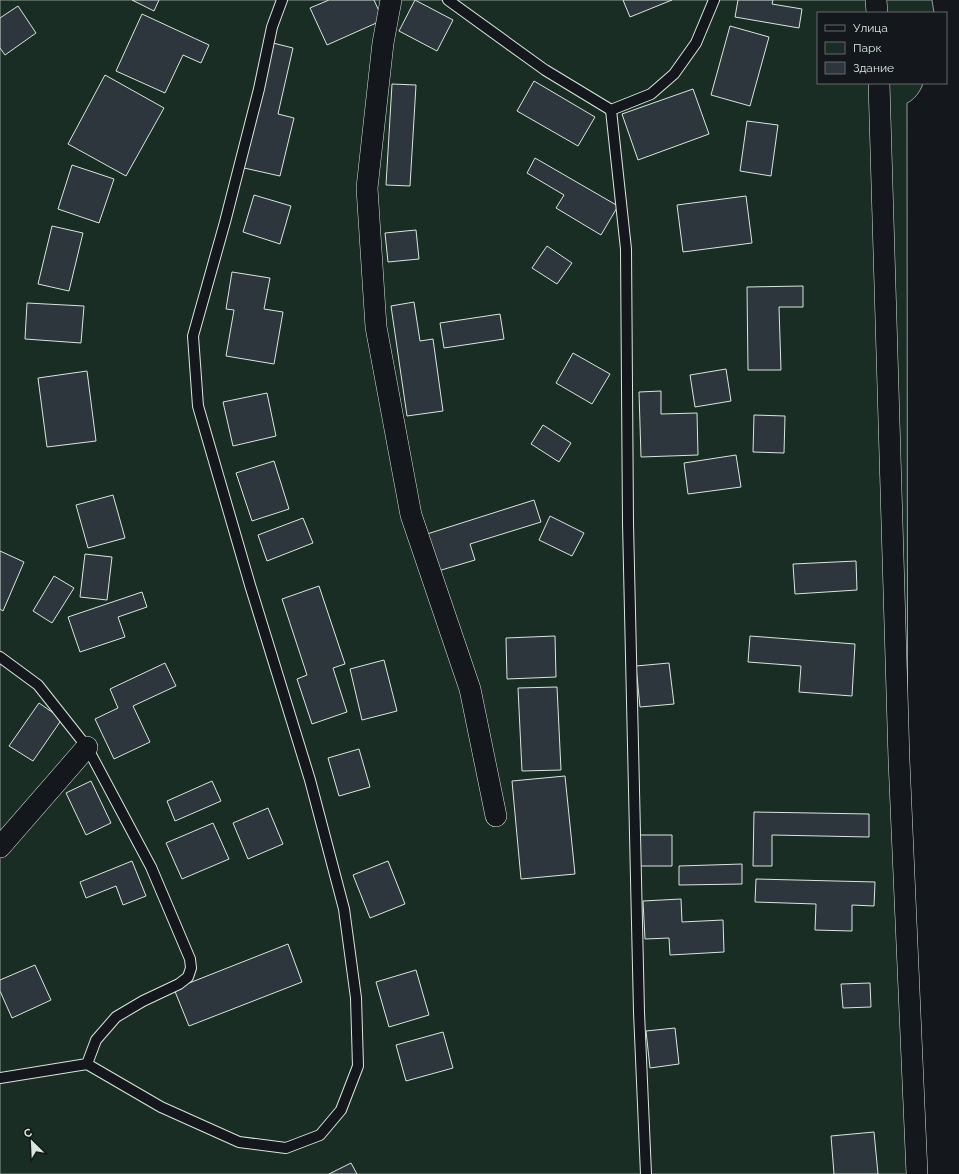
<svg xmlns="http://www.w3.org/2000/svg" width="959" height="1174" viewBox="0 0 959 1174" font-family="Raleway,sans-serif">
  <style>
    .green { fill: #1a2d24; stroke: #939e99 }
    .building { fill: #2c363c; stroke: #d8e6dc }
    .lines { fill: none; stroke-linecap: round; stroke-linejoin: round }
    .lane-casing { stroke: #d8e6dc; stroke-width: 12 }
    .street-casing { stroke: #d8e6dc; stroke-width: 22 }
    .lane { stroke: #14181c; stroke-width: 10 }
    .street { stroke: #14181c; stroke-width: 21 }
  </style>
  <rect width="100%" height="100%" fill="#14181c"/>
  <path class="green" d="M0,0H932L934,13H818V83H923C921,91 914,100 907,103L908,1174H0Z"/>
  <path class="building" d="M132,0H159L154,11Z
    M329,0H374L383,20L327,45L310,8Z
    M415,0L453,20L437,51L399,31Z
    M623,0H672L630,17Z
    M738,0H773L772,4L802,9L799,28L735,17Z
    M18,6L36,33L5,55L0,48V18Z
    M142,14L209,45L201,63L183,55L165,93L116,71Z
    M730,26L769,37L750,106L711,95Z
    M273,43L293,48L278,114L294,118L280,176L244,168Z
    M105,75L164,108L126,176L68,144Z
    M534,81L595,117L578,146L517,111Z
    M392,84L416,85L410,186L386,185Z
    M693,89L709,134L638,160L622,114Z
    M747,121L778,125L771,176L740,171Z
    M535,158L618,206L601,235L556,208L564,195L527,173Z
    M72,165L114,179L99,223L58,209Z
    M254,195L291,206L280,244L243,232Z
    M746,196L752,243L683,252L677,205Z
    M52,226L83,233L69,291L38,284Z
    M416,230L419,259L388,262L385,233Z
    M547,246L572,263L557,284L532,268Z
    M232,272L270,278L264,309L283,312L274,364L226,356L234,310L226,309Z
    M803,286V307H779L781,370H748L747,287Z
    M414,302L420,341L433,339L443,411L407,416L391,306Z
    M27,303L84,306L81,343L25,339Z
    M500,314L504,339L444,348L440,323Z
    M573,353L610,374L592,404L556,383Z
    M726,369L731,401L695,407L690,375Z
    M87,371L96,441L47,447L38,378Z
    M661,391V414L697,413L698,455L641,457L639,392Z
    M267,393L276,436L233,446L223,402Z
    M754,415L785,416L784,453L753,452Z
    M543,425L571,443L559,462L531,444Z
    M736,455L741,487L688,494L684,463Z
    M274,461L289,509L252,521L236,473Z
    M113,495L125,538L88,548L76,505Z
    M534,500L541,522L470,544L475,560L438,571L427,534Z
    M550,516L584,533L572,556L539,540Z
    M303,518L313,543L267,561L258,535Z
    M0,551L24,562L3,611L0,609Z
    M85,554L112,557L107,600L80,597Z
    M856,561L857,590L795,594L793,564Z
    M54,576L74,588L52,623L33,611Z
    M319,586L345,664L333,668L347,712L312,724L297,679L307,675L282,599Z
    M142,592L147,607L118,617L125,637L80,652L68,617Z
    M555,636L556,677L507,679L506,638Z
    M750,636L855,644L852,696L799,692L801,666L748,662Z
    M384,660L397,711L362,720L350,669Z
    M165,663L176,686L133,706L150,742L114,759L95,719L118,708L110,689Z
    M669,663L674,704L640,707L636,666Z
    M557,687L561,770L522,771L518,688Z
    M39,703L62,719L33,761L9,746Z
    M359,749L370,787L339,796L328,758Z
    M565,776L575,874L521,879L512,781Z
    M91,781L111,823L86,835L66,793Z
    M212,781L221,801L175,821L167,801Z
    M268,808L283,844L248,859L233,823Z
    M754,812L869,814V837L772,835V866H753Z
    M213,823L229,859L182,879L166,843Z
    M640,835H672V866H640Z
    M132,861L146,896L123,905L116,886L86,898L80,882Z
    M388,861L405,904L370,918L353,875Z
    M742,864V884L679,885V866Z
    M756,879L875,882L874,906L852,905V931L815,930L816,904L755,902Z
    M681,899L682,922L723,920L724,952L670,955L669,938L645,939L643,901Z
    M288,944L302,982L189,1026L174,989Z
    M35,965L51,1000L12,1018L0,991V980Z
    M416,970L429,1015L389,1027L376,982Z
    M870,983L871,1007L843,1008L841,984Z
    M675,1028L679,1064L650,1068L646,1031Z
    M443,1032L453,1068L406,1081L396,1045Z
    M874,1132L878,1174H834L831,1136Z
    M351,1163L357,1174H329Z"/>
  <g class="lines">
    <defs>
      <path id="lane" d="M448,0L545,70L611,110L651,94L674,74L696,43L714,0
        M611,110L626,249L628,523L639,1012L646,1174
        M0,657L38,685L87,747L151,867L190,959L191,968L188,977L179,984L143,1001L116,1017L96,1040L87,1064
        M0,1078L87,1064L161,1107L239,1142L286,1148L320,1135L341,1110L358,1066L356,998L344,909L310,780L250,585L198,406L193,336L225,222L259,89L272,27L282,0"/>
      <path id="street" d="M391,0L383,43L367,188L376,327L411,515L470,689L496,816
        M876,0L877,13
        M879,83L899,760L917,1174
        M0,847L87,747"/>
    </defs>
    <use href="#lane" class="lane-casing"/>
    <use href="#street" class="street-casing"/>
    <use href="#lane" class="lane"/>
    <use href="#street" class="street"/>
  </g>
  <rect x="817" y="12" width="130" height="72" fill="#14181c" stroke="#626a69"/>
  <rect x="825" y="25" width="20" height="6" fill="#14181c" stroke="#626a69"/>
  <text x="853" y="32" font-size="12" fill="#d8e6dc">Улица</text>
  <rect x="825" y="42" width="20" height="12" fill="#1a2d24" stroke="#626a69"/>
  <text x="853" y="52" font-size="12" fill="#d8e6dc">Парк</text>
  <rect x="825" y="62" width="20" height="12" fill="#2c363c" stroke="#626a69"/>
  <text x="853" y="72" font-size="12" fill="#d8e6dc">Здание</text>
  <g transform="translate(32 1142) rotate(336)" stroke="#14181c" stroke-width="3" paint-order="stroke">
  <path d="M0-3L7 15L0 10L-7 15Z" fill="#d8e6dc"/>
  <text y="-6" font-size="11" font-weight="bold" text-anchor="middle" fill="#d8e6dc">С</text>
  </g>
</svg>
